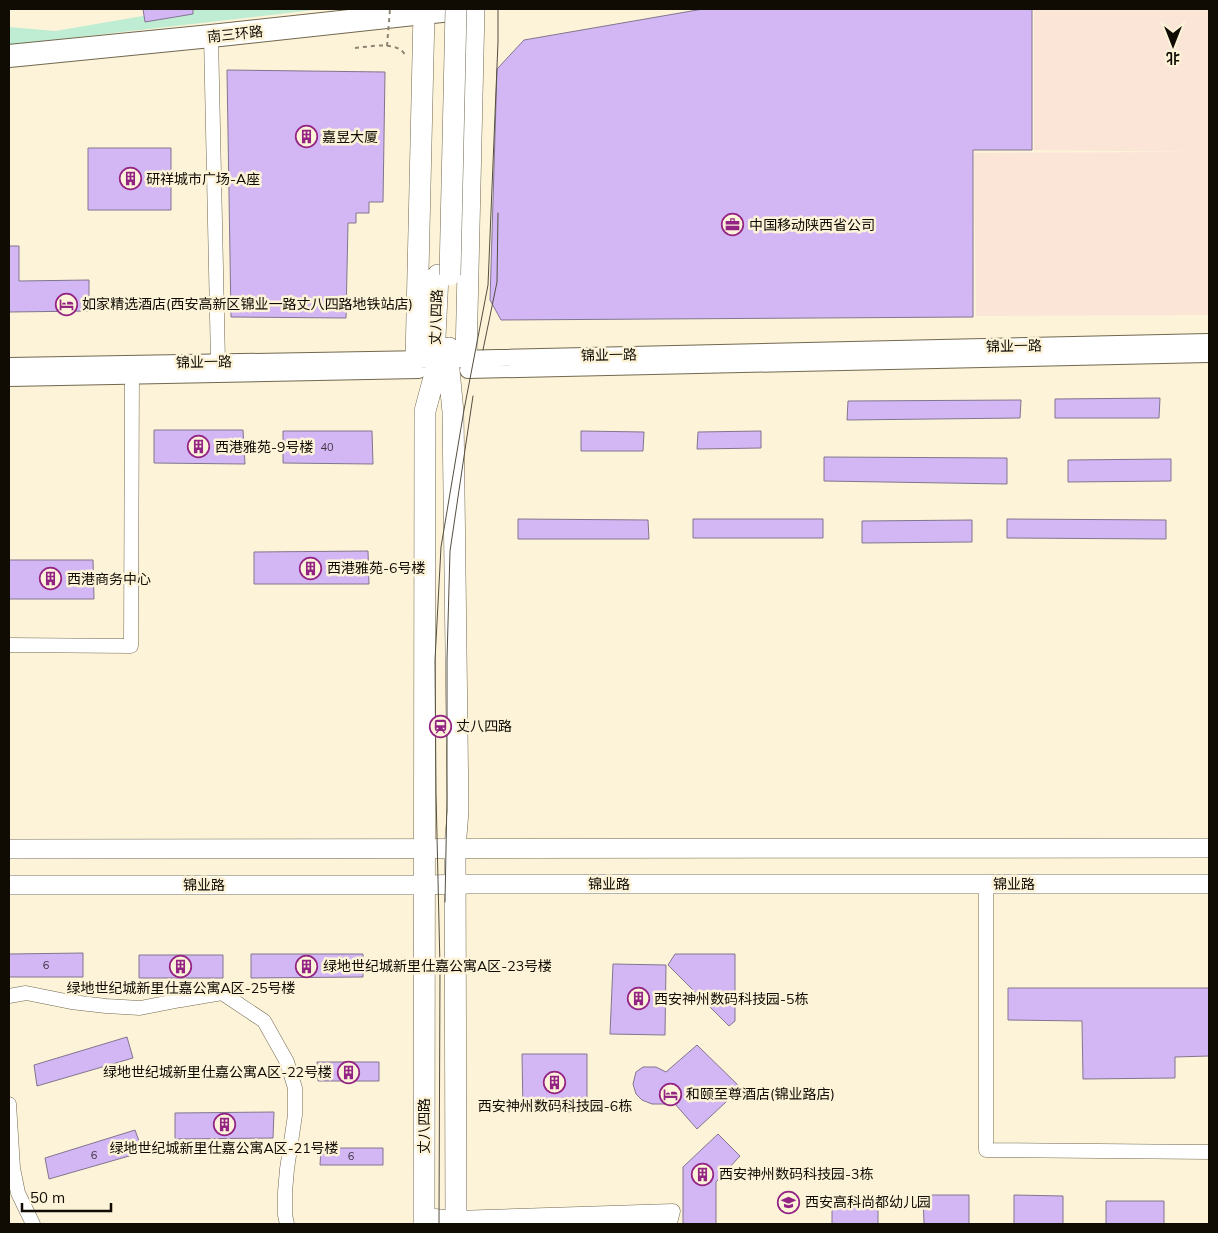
<svg xmlns="http://www.w3.org/2000/svg" width="1218" height="1233" viewBox="0 0 1218 1233" font-family="Mulish,'Noto Sans SC',sans-serif">
  <style>
    .industrial { fill: #fae5d7 }
    .green { fill: #beedd4 }
    .building { fill: #d3b6f4; stroke: #81768e }
    .lines { fill: none; stroke-linecap: round; stroke-linejoin: round }
    .minor-casing { stroke: #716850; stroke-width: 15 }
    .tertiary-casing { stroke: #716850; stroke-width: 18 }
    .secondary-casing { stroke: #716850; stroke-width: 20 }
    .primary-casing { stroke: #716850; stroke-width: 22 }
    .trunk-casing { stroke: #716850; stroke-width: 24 }
    .motorway-casing { stroke: #716850; stroke-width: 25 }
    .path { stroke: #8c8573; stroke-width: 2; stroke-dasharray: 4 4; stroke-linecap: butt }
    .minor { stroke: #fff; stroke-width: 14 }
    .tertiary { stroke: #fff; stroke-width: 16 }
    .secondary { stroke: #fff; stroke-width: 19 }
    .primary { stroke: #fff; stroke-width: 21 }
    .trunk { stroke: #fff; stroke-width: 22 }
    .motorway { stroke: #fff; stroke-width: 24 }
    .tram { stroke: #544e41; stroke-width: 1 }
    .primary-bridge-casing { stroke: #716850; stroke-width: 22; stroke-linecap: butt }
    .path-bridge { stroke: #8c8573; stroke-width: 2; stroke-dasharray: 4 4; stroke-linecap: butt }
    .primary-bridge { stroke: #fff; stroke-width: 21 }
    .labels { text-anchor: middle; dominant-baseline: central; stroke-width: 5; stroke-linejoin: round; paint-order: stroke }
    .number-label { font-size: 11px; fill: #413640 }
    .street-label { font-size: 14px; fill: #100c04; stroke: #fdf3d8 }
    .poi-label { font-size: 14px; fill: #100c04; stroke: #fdf3d8; text-anchor: start }
  </style>
  <rect width="100%" height="100%" fill="#fdf3d8"/>
  <path class="industrial" d="M1034,9H1209V315L976,316L974,153L1207,152L1034,150Z"/>
  <path class="green" d="M184,9H323L9,45V27L55,31Z"/>
  <path class="building" d="M143,9H193V14L145,22Z
    M703,9H1032V150H973V317L501,320L490,300L497,69L524,40Z
    M227,70L385,72L383,202H369V213H356V223H348L346,318L231,317Z
    M88,148H171V210H88Z
    M9,246H19V281L89,280V311L9,312Z
    M1160,398L1159,418H1055V399Z
    M1021,400L1020,418L847,420L848,401Z
    M154,430H243L245,464L154,463Z
    M283,431H372L373,464L283,463Z
    M581,431L644,432L643,451H581Z
    M761,431V448L697,449L698,432Z
    M824,457L1007,458V484L824,481Z
    M1171,459V481L1068,482V460Z
    M518,519L648,520L649,539H518Z
    M693,519H823V538H693Z
    M1007,519L1166,520V539L1007,538Z
    M972,520V542L862,543V521Z
    M368,551L369,584H254V552Z
    M9,560H93L94,599H9Z
    M83,953V977H9V954Z
    M251,954H363V977L251,978Z
    M675,954H735V1021L729,1026L668,965Z
    M139,955H223V978H139Z
    M613,964L666,965L665,1035L610,1034Z
    M1008,988H1209V1056L1175,1057V1078L1083,1079L1082,1021L1008,1020Z
    M127,1037L133,1058L37,1086L34,1065Z
    M697,1045L741,1088L697,1129L675,1104H652L642,1100L636,1094L633,1084L636,1072L643,1067H656L666,1072Z
    M522,1054H587V1112L523,1111Z
    M317,1062H379V1081H318Z
    M274,1112L273,1138L175,1139V1113Z
    M135,1130L143,1152L49,1179L45,1158Z
    M718,1134L740,1156L716,1182V1224H683V1167Z
    M321,1148H383V1165H320Z
    M878,1195V1224H832V1196Z
    M923,1195H969V1224H924Z
    M1014,1195L1063,1196V1224H1014Z
    M1106,1201H1164V1224H1106Z"/>
  <g class="lines">
    <defs>
      <path id="minor" d="M211,36L218,362
        M9,645L131,646L132,367
        M986,884V1150L1209,1152
        M9,996L26,993L71,1002L106,1006L140,1008L181,1000L222,993L264,1021L287,1062L295,1088V1115L287,1169L285,1192V1215L287,1224
        M9,1104L13,1168L18,1193L33,1224
        M424,1215L456,1218L673,1211L671,1219L479,1224"/>
      <path id="tertiary" d="M454,359L1209,342
        M9,366L427,359
        M468,370L1209,354
        M9,378L419,370"/>
      <path id="secondary" d="M9,849L1209,848
        M9,885H424L470,884H1209"/>
      <path id="primary" d="M449,348V370L453,412L458,811L455,848L456,1224
        M466,358L474,9
        M416,359L424,13
        M424,1224L425,411L436,370L435,337L438,275"/>
      <path id="trunk" d="M9,56L211,36L460,9"/>
      <path id="motorway" d="M423,9L424,13"/>
    </defs>
    <use href="#minor" class="minor-casing"/>
    <use href="#tertiary" class="tertiary-casing"/>
    <use href="#secondary" class="secondary-casing"/>
    <use href="#primary" class="primary-casing"/>
    <use href="#trunk" class="trunk-casing"/>
    <use href="#motorway" class="motorway-casing"/>
    <path class="path" d="M355,48C366,47 387,43 397,48C401,49 404,53 406,56"/>
    <use href="#minor" class="minor"/>
    <use href="#tertiary" class="tertiary"/>
    <use href="#secondary" class="secondary"/>
    <use href="#primary" class="primary"/>
    <use href="#trunk" class="trunk"/>
    <use href="#motorway" class="motorway"/>
    <path class="tram" d="M483,350L497,282L498,213
      M445,902L447,798V659L450,551L473,396
      M439,1224L440,967L436,793L435,660L441,547L464,410L488,285L498,42V9"/>
    <defs>
      <path id="primary-bridge" d="M450,275L456,9"/>
    </defs>
    <use href="#primary-bridge" class="primary-bridge-casing"/>
    <path class="path-bridge" d="M387,46L390,9"/>
    <use href="#primary-bridge" class="primary-bridge"/>
  </g>
  <defs>
    <symbol id="building-ring" viewBox="-11 -11 22 22"><circle r="9.5" fill="#fdf3d8" stroke="#942484" stroke-width="1.5"/><path d="M-4-6H4V6H1V3H-1V6H-4ZM-2.5-4.3h1.7v1.8h-1.7ZM.8-4.3h1.7v1.8H.8ZM-2.5-1h1.7V.8h-1.7ZM.8-1h1.7V.8H.8Z" fill="#942484"/></symbol>
    <symbol id="office-ring" viewBox="-11 -11 22 22"><circle r="9.5" fill="#fdf3d8" stroke="#942484" stroke-width="1.5"/><path d="M-6-3h4V-5.5h4V-3h4V5H-6ZM-1-4.5V-3h2v-1.5ZM-6 0V1H6V0Z" fill="#942484"/></symbol>
    <symbol id="hotel-ring" viewBox="-11 -11 22 22"><circle r="9.5" fill="#fdf3d8" stroke="#942484" stroke-width="1.5"/><path d="M-6-4.5h1.5V1H6V5H4.5V3h-9V5H-6ZM-4 0a1.8 1.8 0 1 1 3.6 0ZM.5 0V-2.5h3Q6-2.5 6 0Z" fill="#942484"/></symbol>
    <symbol id="station-ring" viewBox="-11 -11 22 22"><circle r="9.5" fill="#fdf3d8" stroke="#942484" stroke-width="1.5"/><path d="M-3-6H3Q5-6 5-4V2Q5 4 3 4L4.5 6H3L1.5 4h-3L-3 6H-4.5L-3 4Q-5 4-5 2V-4Q-5-6-3-6ZM-3.5-4v3h7v-3ZM-3.5 1v1.5H-2V1ZM2 1v1.5H3.5V1Z" fill="#942484"/></symbol>
    <symbol id="school-ring" viewBox="-11 -11 22 22"><circle r="9.5" fill="#fdf3d8" stroke="#942484" stroke-width="1.5"/><path d="M0-5L7-2L0 1L-7-2ZM-4 1L0 2.5L4 1V4Q0 6-4 4Z" fill="#942484"/></symbol>
  </defs>
  <g fill-rule="evenodd">
    <use href="#building-ring" x="294" y="124" width="25" height="25"/>
    <use href="#building-ring" x="118" y="166" width="25" height="25"/>
    <use href="#office-ring" x="720" y="212" width="25" height="25"/>
    <use href="#hotel-ring" x="54" y="292" width="25" height="25"/>
    <use href="#building-ring" x="186" y="434" width="25" height="25"/>
    <use href="#building-ring" x="298" y="556" width="25" height="25"/>
    <use href="#building-ring" x="38" y="566" width="25" height="25"/>
    <use href="#station-ring" x="428" y="714" width="25" height="25"/>
    <use href="#building-ring" x="168" y="954" width="25" height="25"/>
    <use href="#building-ring" x="294" y="954" width="25" height="25"/>
    <use href="#building-ring" x="626" y="986" width="25" height="25"/>
    <use href="#building-ring" x="336" y="1060" width="25" height="25"/>
    <use href="#building-ring" x="542" y="1070" width="25" height="25"/>
    <use href="#hotel-ring" x="658" y="1082" width="25" height="25"/>
    <use href="#building-ring" x="212" y="1112" width="25" height="25"/>
    <use href="#building-ring" x="690" y="1162" width="25" height="25"/>
    <use href="#school-ring" x="776" y="1190" width="25" height="25"/>
  </g>
  <g class="labels">
    <g class="number-label">
      <text x="327" y="447">40</text>
      <text x="46" y="965">6</text>
      <text x="94" y="1155">6</text>
      <text x="351" y="1156">6</text>
    </g>
    <g class="street-label">
      <text transform="translate(235 34) rotate(-6)">南三环路</text>
      <text transform="translate(436 317) rotate(-88)">丈八四路</text>
      <text transform="translate(1014 346) rotate(-1)">锦业一路</text>
      <text transform="translate(609 355) rotate(-1)">锦业一路</text>
      <text transform="translate(204 362) rotate(-1)">锦业一路</text>
      <text x="609" y="884">锦业路</text>
      <text x="1014" y="884">锦业路</text>
      <text x="204" y="885">锦业路</text>
      <text transform="translate(424 1126) rotate(-90)">丈八四路</text>
    </g>
    <g class="poi-label">
      <text x="322" y="137">嘉昱大厦</text>
      <text x="146" y="179">研祥城市广场-A座</text>
      <text x="749" y="225">中国移动陕西省公司</text>
      <text x="82" y="304">如家精选酒店(西安高新区锦业一路丈八四路地铁站店)</text>
      <text x="215" y="447">西港雅苑-9号楼</text>
      <text x="327" y="568">西港雅苑-6号楼</text>
      <text x="67" y="579">西港商务中心</text>
      <text x="456" y="726">丈八四路</text>
      <text x="323" y="966">绿地世纪城新里仕嘉公寓A区-23号楼</text>
      <text x="181" y="988" text-anchor="middle">绿地世纪城新里仕嘉公寓A区-25号楼</text>
      <text x="654" y="999">西安神州数码科技园-5栋</text>
      <text x="332" y="1072" text-anchor="end">绿地世纪城新里仕嘉公寓A区-22号楼</text>
      <text x="686" y="1094">和颐至尊酒店(锦业路店)</text>
      <text x="555" y="1106" text-anchor="middle">西安神州数码科技园-6栋</text>
      <text x="224" y="1148" text-anchor="middle">绿地世纪城新里仕嘉公寓A区-21号楼</text>
      <text x="719" y="1174">西安神州数码科技园-3栋</text>
      <text x="805" y="1202">西安高科尚都幼儿园</text>
    </g>
  </g>
  <rect width="1218" height="1233" fill="none" stroke="#100c04" stroke-width="20"/>
  <g transform="translate(1173 45) rotate(180)" stroke="#fdf3d8" stroke-width="4" paint-order="stroke">
  <path d="M0-4L9 19L0 12L-9 19Z" fill="#100c04"/>
  <text y="-8" font-size="14" font-weight="bold" text-anchor="middle" fill="#100c04">北</text>
  </g>
  <path d="M22 1203v8h89v-8" fill="none" stroke="#100c04" stroke-width="2.5"/>
  <text x="30" y="1203" font-size="15" fill="#100c04" stroke="#fdf3d8" stroke-width="4" paint-order="stroke">50 m</text>
</svg>
